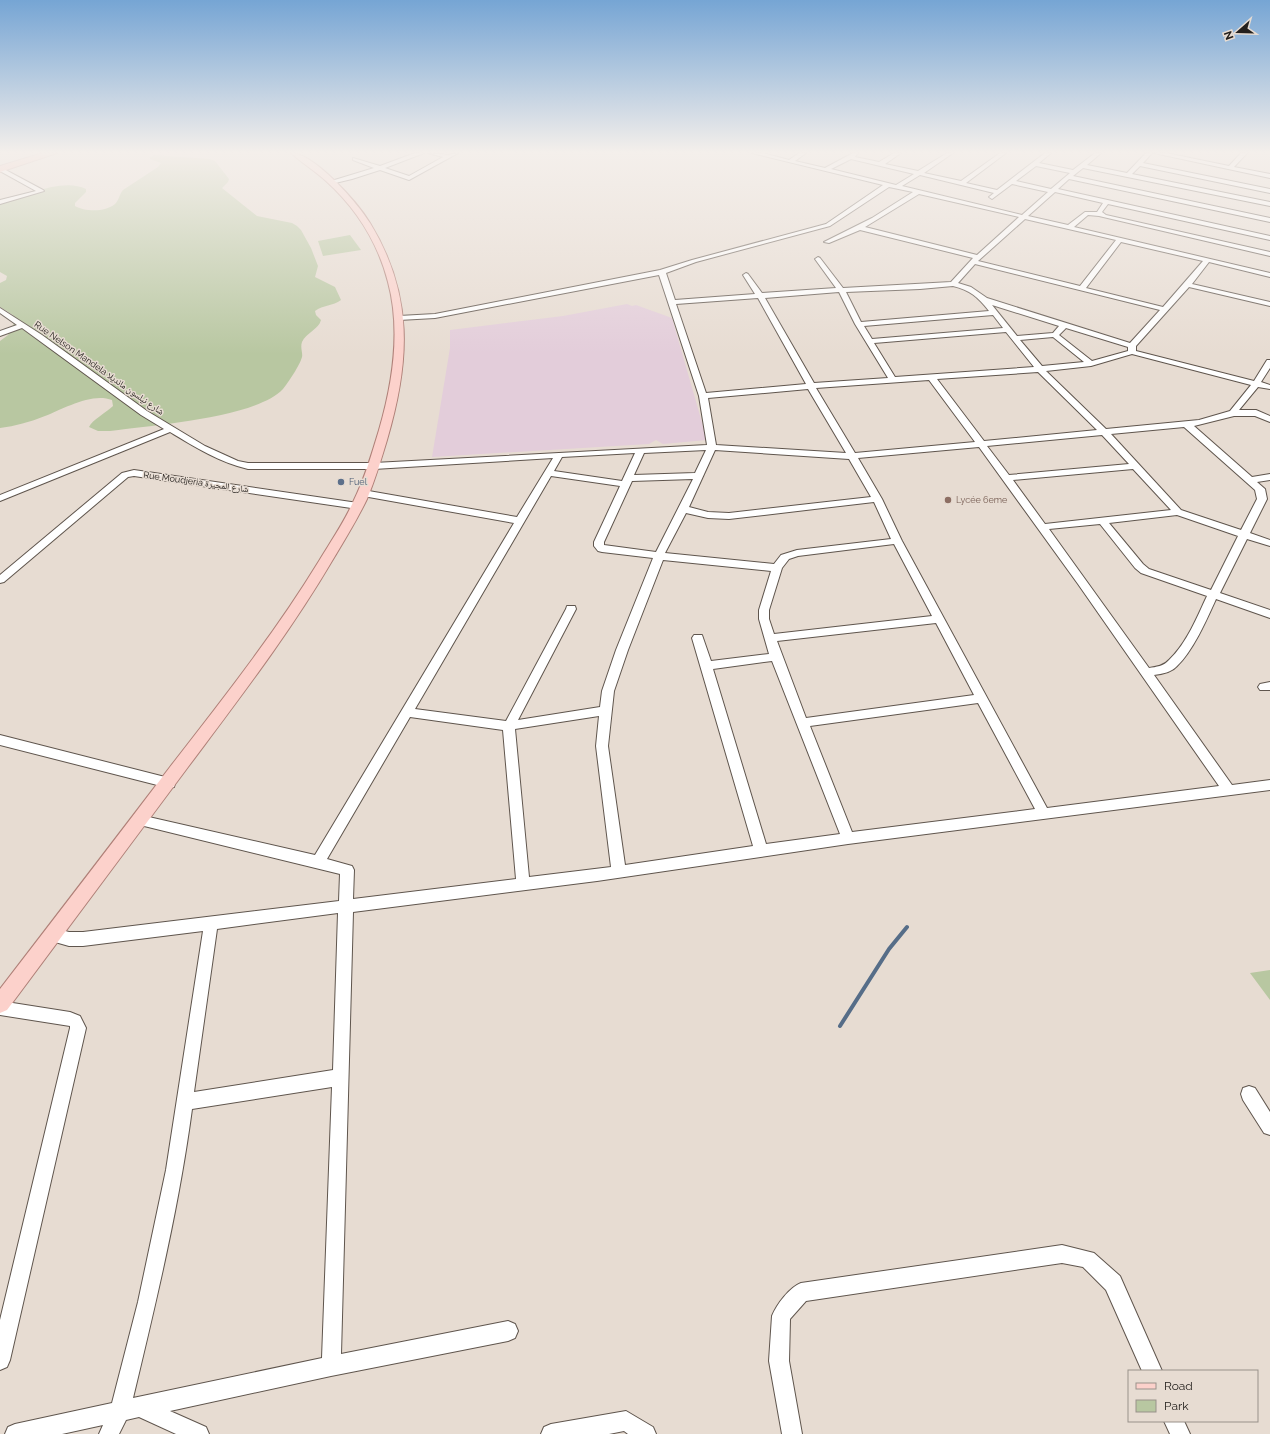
<svg xmlns="http://www.w3.org/2000/svg" width="1270" height="1434" viewBox="0 0 1270 1434" font-family="Raleway,'Noto Naskh Arabic',sans-serif">
  <style>
    .medical { fill: #e3cdda }
    .green { fill: #b8c7a1 }
    .lines { fill: none; stroke-linecap: round; stroke-linejoin: round }
    .stream { stroke: #566d88; stroke-width: 4 }
    .minor-casing { stroke: #5f554d; stroke-width: 2 }
    .major-casing { stroke: #af8078; stroke-width: 2 }
    .highway-casing { stroke: #af8078; stroke-width: 2 }
    .minor { fill: #fff; fill-rule: evenodd }
    .major { fill: #fcd1cb; fill-rule: evenodd }
    .highway { fill: #fab3a9; fill-rule: evenodd }
    .service-dot { fill: #5c6f8a; stroke: #e7dcd2; stroke-width: 1.5 }
    .education-dot { fill: #8d6e63; stroke: #e7dcd2; stroke-width: 1.5 }
    .labels { text-anchor: middle; dominant-baseline: central; stroke-width: 3; stroke-linejoin: round; paint-order: stroke }
    .far-street-label { font-size: 9px; fill: #24201d; stroke: #e7dcd2 }
    .far-service-label { font-size: 9px; fill: #4e5e75; stroke: #e7dcd2; text-anchor: start }
    .far-education-label { font-size: 9px; fill: #785e54; stroke: #e7dcd2; text-anchor: start }
  </style>
  <rect width="100%" height="100%" fill="#e7dcd2"/>
  <path class="medical" d="M627,304L632,306L636,305L672,318L707,440L663,444L656,440L649,444L432,457L450,348V330L563,316Z"/>
  <path class="green" d="M155,155L210,159L215,161L229,179L228,182L222,188L257,216L292,223L297,226L301,230L311,248L318,266L315,277L335,287L341,300C333,306 323,305 315,311L316,315L321,320C319,329 306,333 302,342C300,348 303,353 302,357C300,365 288,383 283,389C256,418 152,425 110,431H98L89,427C93,419 106,413 113,406L112,400C92,392 63,409 45,416C30,422 15,426 0,428V341L8,335L15,321L13,315L0,307V283L6,280L7,276L0,272V204C23,196 63,177 86,189V192L75,203V206C85,212 106,212 115,204C119,200 119,195 123,190L158,167L161,163L150,159V157Z
    M350,235L361,250L323,256L318,241Z
    M1270,970V1000L1250,973Z"/>
  <g class="lines">
    <path class="stream" d="M840,1026L889,949L907,927"/>
    <defs>
      <path id="minor" d="M415,153H424L385,168L409,176L443,157L428,153L448,155L458,153L409,180L380,170L352,179L331,184L328,182L374,168L353,160V158L380,166Z
        M752,153H763L789,160L799,153H806L795,161L825,168L853,153H858L855,157L879,162L894,153H901L885,164L918,171L947,153H953L924,173L961,181L1000,153H1006L966,183L997,190L1045,153H1051L1039,163L1073,170L1095,153H1101L1087,165L1127,173L1146,153H1152L1143,163L1270,189V193L1140,166L1132,174L1270,202V206L1083,168L1073,176L1270,218V222L1069,179L1058,189L1270,236V240L1108,204L1102,212L1106,215L1270,252V256L1099,216L1088,215L1074,227L1270,273V277L1209,262L1192,284L1270,302V306L1189,287L1136,346V351L1254,381L1267,360H1270V368L1261,382L1270,385V389L1258,387L1239,410H1256L1270,416V422L1255,416H1234L1194,426L1252,477L1270,474V480L1257,482L1265,489L1267,499L1250,533L1270,540V546L1247,539L1220,593L1270,610V618L1216,599C1207,619 1193,651 1177,666C1172,672 1162,674 1154,675L1232,785L1270,780V790L848,844L597,881L353,912L341,1354L508,1321L515,1324L518,1331L515,1338L508,1341L331,1376L170,1411L206,1427L209,1434H176L139,1417L126,1420L119,1434H99L103,1425L62,1434H5L8,1427L15,1424L112,1403L138,1302L166,1170L203,931L83,946H69L48,940L46,935L48,930L53,928L69,932H83L339,901L340,874L140,825L135,824L133,820L135,816L140,815L315,855L514,523L363,496L358,493L363,490L517,517L553,458L374,469H248C219,462 195,447 170,432L0,501V495L164,429L141,415L22,328L0,336V331L17,325L0,313V308L42,335L147,411L205,446L238,461L248,463H374L707,445L699,396L659,275L435,318L399,320L395,318L399,316L435,314L660,270L692,260L826,224L883,185ZM851,159L914,174L896,185L831,169ZM1036,166L1070,173L1051,189L1016,181ZM920,175L994,193L989,197L992,199L1012,184L1048,192L1022,215L902,186ZM889,187L913,192L872,218L824,242L829,243L860,230L973,258L951,282L843,288L820,258L818,257L815,259L836,288L762,293L748,274L746,273L743,275L755,294L675,300L666,273L696,262L830,226ZM1055,192L1103,203L1097,212H1085L1068,225L1028,216ZM919,194L1019,217L977,255L865,227ZM1025,219L1116,240L1080,286L978,261ZM1121,242L1203,261L1163,307L1086,288ZM975,264L1160,310L1130,343L987,298L971,287L958,283ZM953,286C970,290 978,297 989,311L861,322L846,292L920,289ZM839,292L855,324L888,378L814,383L765,298ZM758,298L806,384L706,393L676,304ZM992,305L1059,326L1053,333L1017,336ZM993,315L1003,328L872,339L864,326ZM1066,328L1128,347V351L1092,361L1059,335ZM1006,332L1034,367L895,377L874,343ZM1053,337L1084,362L1042,366L1020,340ZM1132,354L1251,385L1230,411L1199,420L1106,429L1046,371L1091,366ZM1038,372L1097,430L984,441L937,379ZM929,380L975,442L855,453L816,388ZM808,389L846,453L716,445L708,398ZM1184,427L1255,490L1257,499L1241,530L1181,510L1111,434ZM1102,435L1129,464L1009,475L987,446ZM979,447L1078,584L1219,786L1047,808L902,541L882,499L858,458ZM706,450L695,473L634,475L644,453ZM715,450L849,459L871,497L729,513L708,512L689,507ZM635,453L622,481L554,471L562,457ZM1133,469L1171,510L1045,524L1013,480ZM551,476L620,486L594,542V546L598,551L602,552L653,558L616,650L602,691L600,707L518,720L576,609L575,606H567L566,609L506,721L415,709ZM693,479L656,552L604,545V542L632,481ZM874,502L891,539L797,550L781,555L774,564L665,553L686,513L708,518L729,519ZM1177,515L1238,536L1211,590L1149,569L1143,564L1109,523ZM1100,524L1135,568L1141,573L1207,596C1197,617 1187,643 1169,660C1164,666 1156,667 1149,668L1049,529ZM894,544L932,616L774,634L769,619V610L782,568L789,559L798,556ZM663,560L771,571L759,610V619L769,654L711,661L702,635H694L692,638L753,846L625,865L608,746L614,691L628,650ZM936,623L974,695L806,718L777,641ZM772,661L840,834L766,844L713,669ZM978,703L1035,809L852,832L810,726ZM599,716L596,746L611,867L529,877L515,729ZM410,717L503,730L516,879L353,899L354,870L352,866L327,859ZM338,913L333,1070L194,1092L217,929ZM332,1087L322,1358L133,1398C156,1302 179,1207 192,1109Z
        M1154,153H1166L1229,166L1241,153H1247L1234,167L1270,174V178Z
        M0,167L43,190L44,191L0,204V200L36,191L0,171Z
        M134,470L358,503L363,506L358,509L134,476L128,477L4,582L0,583V575L122,473Z
        M1270,682V690H1260L1258,687L1260,684Z
        M0,735L169,778L174,779L175,783L174,787L169,788L0,745Z
        M0,1001L70,1012L80,1016L86,1028L10,1360L7,1367L0,1370V1320L70,1028V1026L0,1015Z
        M1249,1086L1255,1088L1270,1112V1135L1264,1133L1243,1100L1241,1094L1243,1088Z
        M1062,1245L1094,1253L1120,1276L1162,1371H1142L1106,1290L1083,1267L1062,1263L806,1301L790,1319L789,1361L802,1434H782L769,1361L772,1316C777,1304 789,1288 801,1283Z
        M626,1411L653,1427L656,1434H628L624,1431L609,1434H541L544,1427L551,1424Z
        M1164,1421H1184L1190,1434H1170Z"/>
      <path id="major" d="M291,153C314,153 358,203 370,223C414,295 410,362 387,440C381,460 375,480 367,499C357,520 344,541 332,561C289,634 238,700 188,767C128,848 67,929 7,1010L0,1013V989C57,915 114,841 170,767C222,700 275,633 319,561C331,541 345,521 354,500C365,478 372,453 379,430C393,382 401,330 388,282C378,243 356,208 326,181C315,171 302,163 291,153Z"/>
      <path id="highway" d="M43,153H57L0,172V166Z"/>
    </defs>
    <use href="#minor" class="minor-casing"/>
    <use href="#major" class="major-casing"/>
    <use href="#highway" class="highway-casing"/>
    <use href="#minor" class="minor"/>
    <use href="#major" class="major"/>
    <use href="#highway" class="highway"/>
  </g>
  <linearGradient id="sky" x2="0" y2="1"><stop stop-color="#76a5d4"/><stop offset="0.43" stop-color="#f4efeb"/><stop offset="1" stop-color="#f4efeb" stop-opacity="0"/></linearGradient>
  <rect width="1270" height="354" fill="url(#sky)"/>
  <circle class="service-dot" cx="341" cy="482" r="4"/>
  <circle class="education-dot" cx="948" cy="500" r="4"/>
  <g class="labels">
    <g class="far-street-label">
      <text transform="translate(99 368) rotate(35)">Rue Nelson Mandela شارع نيلسون مانديلا</text>
      <text transform="translate(196 482) rotate(8)">Rue Moudjeria شارع المجيرة</text>
    </g>
    <g class="far-service-label">
      <text x="349" y="482">Fuel</text>
    </g>
    <g class="far-education-label">
      <text x="956" y="500">Lycée 6eme</text>
    </g>
  </g>
  <rect x="1128" y="1370" width="130" height="52" fill="#e7dcd2" stroke="#99918a"/>
  <rect x="1136" y="1383" width="20" height="6" fill="#fcd1cb" stroke="#99918a"/>
  <text x="1164" y="1390" font-size="12" fill="#24201d">Road</text>
  <rect x="1136" y="1400" width="20" height="12" fill="#b8c7a1" stroke="#99918a"/>
  <text x="1164" y="1410" font-size="12" fill="#24201d">Park</text>
  <g transform="translate(1238 32) rotate(250)" stroke="#e7dcd2" stroke-width="3" paint-order="stroke">
  <path d="M0-3L7 15L0 10L-7 15Z" fill="#24201d"/>
  <text y="-6" font-size="11" font-weight="bold" text-anchor="middle" fill="#24201d">N</text>
  </g>
</svg>
